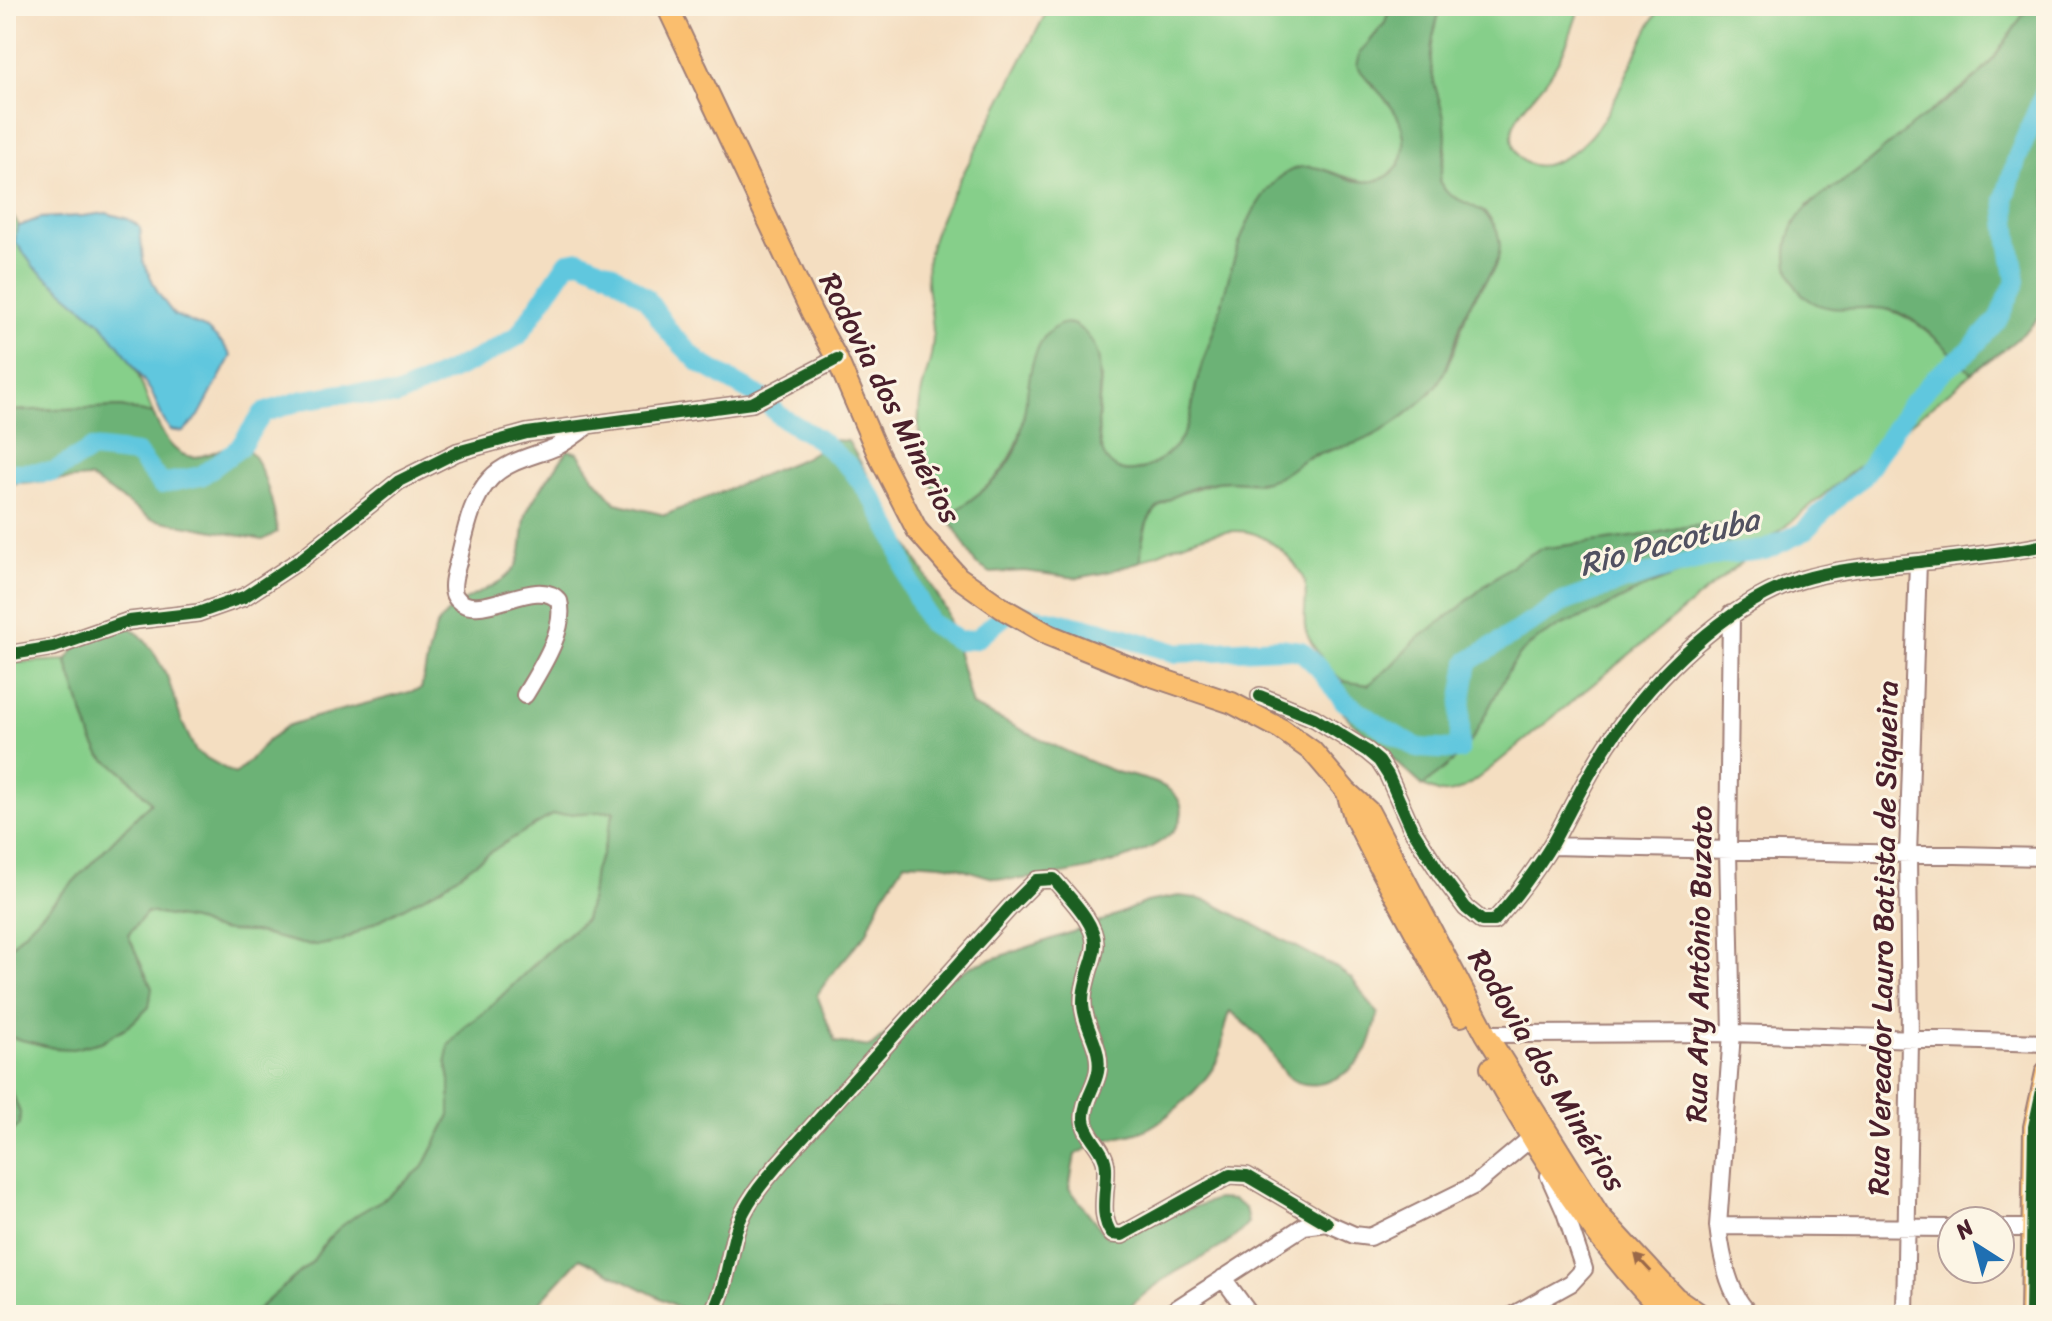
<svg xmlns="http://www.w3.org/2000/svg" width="2052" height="1321" viewBox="0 0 2052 1321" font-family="Sriracha,sans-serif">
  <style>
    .green { fill: #86cf8a; stroke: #68775a; stroke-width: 2 }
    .forest { fill: #6cb276; stroke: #5b6850; stroke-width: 2 }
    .water { fill: #61c7de; stroke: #567384; stroke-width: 2 }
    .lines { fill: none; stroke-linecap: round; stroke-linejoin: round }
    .river { stroke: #61c7de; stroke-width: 20 }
    .minor-casing { stroke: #9f7e76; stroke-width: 20 }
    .major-casing { stroke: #9f7e76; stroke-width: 24 }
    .minor { stroke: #fff; stroke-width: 16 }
    .major { stroke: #fabe6e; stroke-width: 20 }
    .cycleway-casing { stroke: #fcf5e5; stroke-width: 17 }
    .cycleway { stroke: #1b5e20; stroke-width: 12 }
    .oneway { fill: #996749 }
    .labels { text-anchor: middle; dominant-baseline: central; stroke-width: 6; stroke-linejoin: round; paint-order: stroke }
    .street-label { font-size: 30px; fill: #4a1f2b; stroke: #fcf5e5 }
    .water-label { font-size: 32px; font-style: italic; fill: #515161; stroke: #fcf5e5 }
  </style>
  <rect width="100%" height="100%" fill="#fcf5e5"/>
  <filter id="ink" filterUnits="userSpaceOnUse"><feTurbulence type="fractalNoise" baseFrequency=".0125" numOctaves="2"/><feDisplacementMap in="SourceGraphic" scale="16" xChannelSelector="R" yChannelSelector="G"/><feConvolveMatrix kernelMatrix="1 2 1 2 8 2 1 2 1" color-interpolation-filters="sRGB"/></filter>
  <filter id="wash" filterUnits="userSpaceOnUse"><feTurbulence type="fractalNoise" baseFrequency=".006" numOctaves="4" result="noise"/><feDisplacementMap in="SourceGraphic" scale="32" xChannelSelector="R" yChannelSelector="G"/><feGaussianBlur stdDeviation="1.8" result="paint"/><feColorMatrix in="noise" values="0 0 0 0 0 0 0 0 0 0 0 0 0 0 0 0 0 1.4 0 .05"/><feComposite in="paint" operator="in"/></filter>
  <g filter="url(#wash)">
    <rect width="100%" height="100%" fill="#f4dec1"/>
    <path class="green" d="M1054,6H1390L1385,23L1360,53C1362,62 1364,75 1369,82C1373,87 1379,90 1383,94C1397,109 1409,134 1403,156C1401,164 1395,169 1389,175C1363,196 1327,160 1296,169C1281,173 1262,199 1254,212C1247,221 1244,234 1240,245C1231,270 1224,295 1217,321C1210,342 1201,363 1196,385C1192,400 1192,418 1185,432C1176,448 1162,462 1145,468C1086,489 1099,411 1101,378L1023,422C1013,472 986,488 948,517C925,476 912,437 922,390C925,376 931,363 932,348C937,318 922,290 928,258C934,221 957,186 974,153C999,104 1024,56 1049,7Z
      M1441,6H1580C1572,31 1563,57 1548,78C1537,94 1518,109 1513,128C1511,138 1513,149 1519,157C1528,167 1541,167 1552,163C1614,140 1628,55 1661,6H2029L1991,62L1978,76L1914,124L1858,171L1807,206L1832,308C1846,308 1862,305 1876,307C1915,312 1945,348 1972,373L1491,768C1477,778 1461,795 1442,793C1436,792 1428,788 1423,786L1457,758L1473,738L1511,665L1523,651L1538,639L1562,625L1598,611L1641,589L1687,571L1719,524L1684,527L1646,535L1540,549L1515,563L1488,583L1459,608L1416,640L1389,668L1368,685C1361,684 1350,684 1344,681C1332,675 1307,640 1305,627C1303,611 1309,593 1303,578C1299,568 1288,556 1280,549C1271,542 1260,534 1248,532C1215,526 1170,548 1141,561V546L1148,520L1158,507L1176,495L1216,482L1229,481L1259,483L1279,477L1305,459L1373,436L1405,415L1427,396L1453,354L1469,306L1494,269L1499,255L1498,235L1492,221L1484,212L1448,194L1439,181L1446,149L1430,60L1432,41Z
      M6,206L18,224L24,245L92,310L121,346L137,372L153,414L121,407L6,411Z
      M66,660L92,740L101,756L123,772L151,802L6,951V663Z
      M614,810L602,855L594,870L591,897L585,919L546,953L485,1012L465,1026L446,1059L450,1080V1115L424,1166L387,1197L358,1214L327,1240L312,1262L251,1315H6V1138L20,1124V1113L6,1077V1036L54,1048L101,1042L130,1025L149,1007L128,935L147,912L193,920L209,928L227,931L254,932L302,944L320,945L341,941L442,887L498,847L552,815Z"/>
    <path class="forest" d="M1390,6H1441C1436,24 1430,43 1431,62C1431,84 1443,103 1445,125C1448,144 1442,163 1439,181C1442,186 1445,192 1450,195C1469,206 1488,208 1497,231C1509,262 1480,282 1468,307C1452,339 1454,372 1424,399C1404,417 1379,436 1353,444C1337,449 1321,451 1306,458C1296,464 1287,474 1276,478C1257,485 1247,481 1228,481C1204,481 1160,497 1149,519C1142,531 1141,548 1141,561L1108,572L1077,578L1024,571L991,573L976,564L948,517C971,499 999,482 1013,456C1031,423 1021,354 1051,330C1060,324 1068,320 1078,327C1088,334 1095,344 1098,356C1106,388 1083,452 1118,469C1132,476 1151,467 1162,458C1172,451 1180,442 1185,431C1193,415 1193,395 1198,378C1204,359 1211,340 1217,321C1227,285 1235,246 1253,212C1262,196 1275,176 1294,169C1318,161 1335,177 1358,181C1373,183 1386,180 1396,169C1402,162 1403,155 1404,147C1407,111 1375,92 1357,66L1360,53L1385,23Z
      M2029,6H2046V22L2038,51L2039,80L2046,168V306C2032,333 1996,354 1972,373C1949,352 1926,324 1897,312C1869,301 1833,318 1808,299C1794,289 1788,274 1787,257C1786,207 1827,196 1860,169C1879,154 1897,137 1916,122C1937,107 1961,93 1979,75C1999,55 2013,29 2029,6Z
      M121,407L153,414C160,428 167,446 182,454C202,465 223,441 243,447C261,452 277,515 277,532L263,540L151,519L90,478L6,484V411Z
      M835,440L848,441L947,612L972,706C1018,727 1063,752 1111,770C1129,777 1152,778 1168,789C1179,796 1185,808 1180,820C1164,862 1040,882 1001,879C982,877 966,868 948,865C934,863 919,863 905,862L882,897L866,934L830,976L817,995L835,1042L870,1047L912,1012L944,981L972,966L1093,925L1146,902L1179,896L1196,898L1213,903L1337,968L1352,979L1378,1014C1374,1028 1372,1043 1364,1055C1348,1077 1312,1096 1287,1076C1279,1069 1273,1054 1266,1045C1257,1032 1242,1021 1230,1011C1222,1025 1225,1044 1218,1059C1207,1083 1165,1123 1140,1132C1129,1136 1116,1137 1104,1141C1094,1145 1085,1150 1075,1155L1069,1188L1107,1237L1217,1199L1233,1200L1245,1208L1248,1223C1230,1247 1201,1257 1176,1272C1156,1284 1138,1298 1122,1315H694L580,1258L528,1315H251L312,1262L327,1240L339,1228L358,1214L387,1197L424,1166L450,1115V1080L446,1059L449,1045L465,1026L485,1012L546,953L585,920L591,897L594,870L602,855L614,811L552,815L498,847L442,887L341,941L320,945L302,944L254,932L227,931L209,928L193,920L147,912L128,935L152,988L149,1007L130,1025L101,1042L73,1049L54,1048L6,1036V951L151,802L123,772L101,756L92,740L66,660L75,649L94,631L128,626L141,636L153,651L167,676L182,722L196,752L235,774L250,760L265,743L287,726L315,717L421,689C425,673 430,636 438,624C456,595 503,589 516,566C525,550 521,529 527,512C536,492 556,469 568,450L578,453L595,479L616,503L665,515L804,458Z
      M1720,524L1731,532L1728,544L1706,563L1641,589L1598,611L1562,625L1538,639L1523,651L1511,666L1473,738L1457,758L1423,786L1350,720L1337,705V693L1343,681L1368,685L1389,668L1416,640L1459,608L1488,583L1515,563L1540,549L1646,535L1684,527Z
      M6,1077L20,1113V1124L6,1138Z"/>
    <path class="water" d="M106,213L128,219L140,227L143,261L158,293L174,315L207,329L224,345L231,356L199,416L183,432L170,430L163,419L152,393L125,353L100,322L34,267L15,241L17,227L40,218L83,216Z"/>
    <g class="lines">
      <path class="river" d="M6,473L53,472L92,449L137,454L161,484L201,476L239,448L263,413L303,400L346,393L396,396L479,358L518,336L568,262L580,260L611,273L646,298L670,333L700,363L762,398L780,416L818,439L851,468L876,503L897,542L910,583L929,622L959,641L976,639L1009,612L1099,630L1176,653L1280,648L1301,651L1318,667L1344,701L1383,728L1417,748L1459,750L1461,706L1468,662L1563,602L1620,582L1682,564L1723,554L1765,550L1803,532L1845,490L1863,477L1909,407L1937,376L1970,350L1998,319L2016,281L2009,240L2005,198L2017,158L2046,90"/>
    </g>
  </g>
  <g filter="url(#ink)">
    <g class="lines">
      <defs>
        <path id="minor" d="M1731,614L1728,851L1732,1033L1718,1226C1721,1253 1729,1299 1752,1315
          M6,655L54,647L129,621L198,613L244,597L303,558L399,481L457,452L527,433L752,403L837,359
          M525,695C539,671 567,630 559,601C536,573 475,628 455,596C449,585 458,565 460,554C466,529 472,498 490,479C506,461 534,456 556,447C568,441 577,434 587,426
          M1260,696L1314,718L1367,751L1379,761L1388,775L1412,829L1442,876L1466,908L1482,921H1494C1513,901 1538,867 1552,844C1572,808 1589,771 1612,738C1654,676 1728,603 1800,580C1839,568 1879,566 1920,562C1962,557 2004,553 2046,545
          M1551,846L2046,857
          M1486,1034L1732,1033L2046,1043
          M1718,1226L1952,1228
          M2000,1228H2046
          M1223,1278L1250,1315
          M711,1315C726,1290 728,1259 736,1231C745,1202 765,1180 784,1158L1009,908L1037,880L1054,879C1068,896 1097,923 1095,946C1095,954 1091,963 1089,970C1085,984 1081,998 1084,1012C1088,1033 1102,1050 1098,1072C1095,1088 1083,1102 1084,1119C1085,1137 1106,1149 1106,1168C1107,1190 1098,1216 1112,1234L1122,1235L1230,1175L1247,1176L1327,1223
          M1167,1315L1304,1226L1327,1223L1354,1235L1370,1237L1475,1185L1531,1138
          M1513,1315L1571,1283L1584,1269L1565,1212L1549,1176
          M1905,1315L1910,1040L1908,855L1918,562"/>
        <path id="major" d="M667,6L812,313L837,359L878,454L917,530L958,577L1002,608L1049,635L1149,675L1232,703L1281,729L1312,751L1347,792L1369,812L1486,1034L1599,1215L1675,1297L1701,1315
          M1348,796L1354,816L1376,860L1461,1016
          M1491,1068C1540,1156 1596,1243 1666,1315
          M2031,1315L2034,1127L2046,1072"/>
      </defs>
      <use href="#minor" class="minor-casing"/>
      <use href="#major" class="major-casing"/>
      <use href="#minor" class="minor"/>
      <use href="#major" class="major"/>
      <defs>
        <path id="cycleway" d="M6,655L54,647L129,621L198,613L244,597L303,558L399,481L457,452L527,433L752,403L837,359
          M1260,696L1314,718L1367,751L1379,761L1388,775L1412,829L1442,876L1466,908L1482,921H1494C1513,901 1538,867 1552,844C1572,808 1589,771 1612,738C1654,676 1728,603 1800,580C1839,568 1879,566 1920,562C1962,557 2004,553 2046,545
          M711,1315C726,1290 728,1259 736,1231C745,1202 765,1180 784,1158L1009,908L1037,880L1054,879C1068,896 1097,923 1095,946C1095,954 1091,963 1089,970C1085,984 1081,998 1084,1012C1088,1033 1102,1050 1098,1072C1095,1088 1083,1102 1084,1119C1085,1137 1106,1149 1106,1168C1107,1190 1098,1216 1112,1234L1122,1235L1230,1175L1247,1176L1327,1223
          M2031,1315L2034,1127L2046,1072"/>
      </defs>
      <use href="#cycleway" class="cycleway-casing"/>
      <use href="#cycleway" class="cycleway"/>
    </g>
    <defs><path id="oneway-solid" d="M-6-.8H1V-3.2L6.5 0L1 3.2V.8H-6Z" transform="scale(2)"/></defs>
    <use class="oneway" href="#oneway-solid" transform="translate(1643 1263) rotate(-133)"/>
  </g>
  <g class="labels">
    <g class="street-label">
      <text transform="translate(890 398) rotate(63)">Rodovia dos Minérios</text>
      <text transform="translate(1883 938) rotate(-89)">Rua Vereador Lauro Batista de Siqueira</text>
      <text transform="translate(1699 964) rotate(-89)">Rua Ary Antônio Buzato</text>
      <text transform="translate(1547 1070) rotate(59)">Rodovia dos Minérios</text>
    </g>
    <g class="water-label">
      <text transform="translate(1669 542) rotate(-15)">Rio Pacotuba</text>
    </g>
  </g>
  <rect width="2052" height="1321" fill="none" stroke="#fcf5e5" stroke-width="32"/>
  <g transform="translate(1976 1245) rotate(324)"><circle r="38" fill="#fcf5e5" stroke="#b59f9b" stroke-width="2"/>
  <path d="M0-6L14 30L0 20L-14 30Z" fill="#1f6fb2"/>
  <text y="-12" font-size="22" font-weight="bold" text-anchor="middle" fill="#4a1f2b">N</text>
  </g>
</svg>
